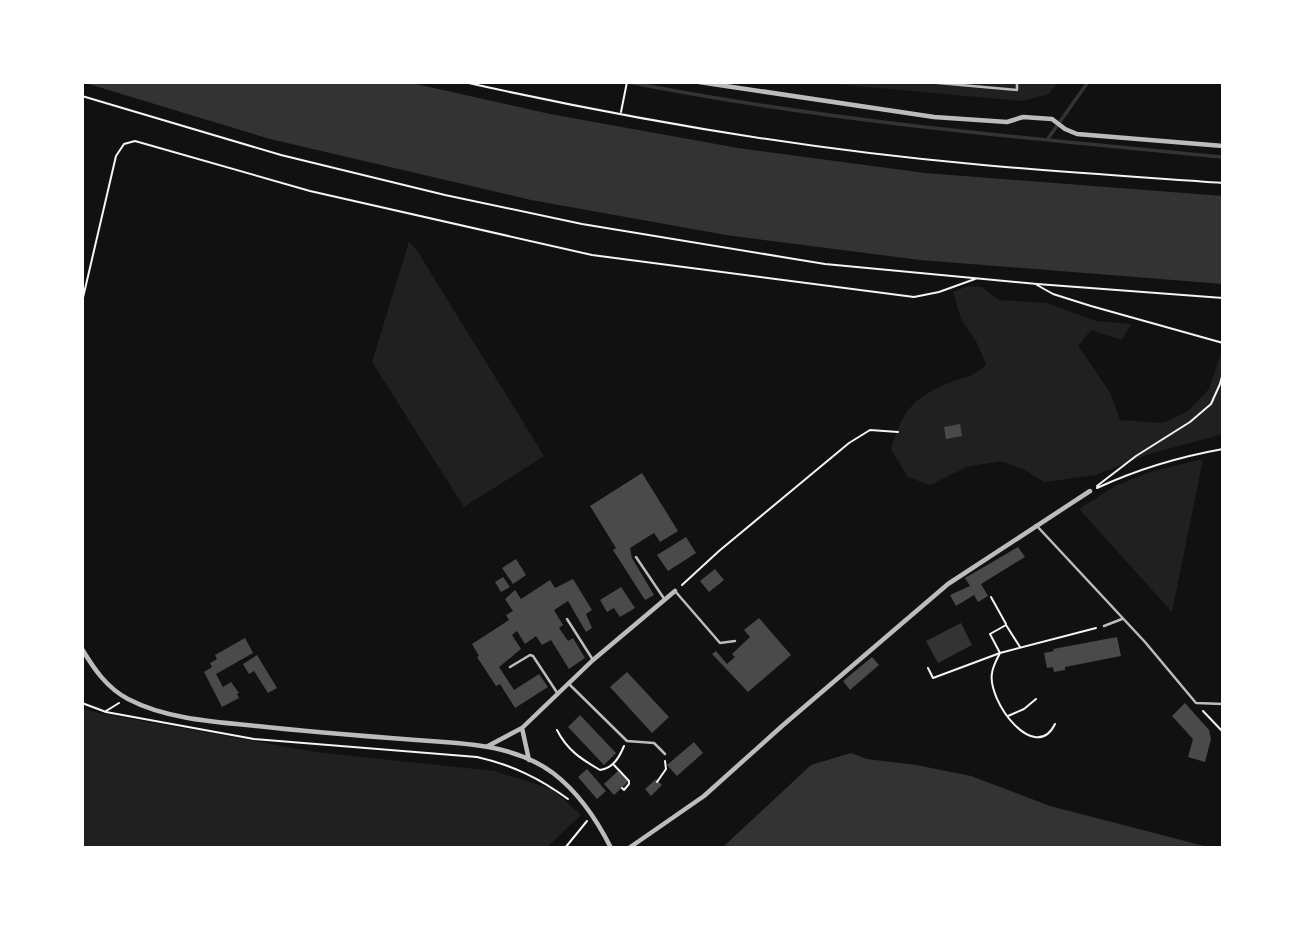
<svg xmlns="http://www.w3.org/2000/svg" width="1305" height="930" viewBox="0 0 1305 930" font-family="'Titillium Web',sans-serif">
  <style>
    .green { fill: #202020 }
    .water { fill: #333 }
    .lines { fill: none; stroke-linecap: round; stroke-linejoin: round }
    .stream { stroke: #333; stroke-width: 3.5 }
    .building { fill: #4a4a4a }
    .path { stroke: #f5f5f5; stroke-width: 2 }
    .service { stroke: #bcbcbc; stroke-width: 2.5 }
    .minor { stroke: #bcbcbc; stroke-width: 4.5 }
  </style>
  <rect width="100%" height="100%" fill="#111"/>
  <path class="green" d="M813,82H1058L1049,94L1022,101Z
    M409,242L416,249L544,456L464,507L372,362Z
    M968,286L982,287L999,300L1047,303L1096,321L1131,324L1122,340L1091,330L1078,346L1110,392L1120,420L1163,423L1188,411L1209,389L1223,347V434L1146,455L1096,475L1044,482L1025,470L1001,461L967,467L930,485L908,477L891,450C902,410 914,396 954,381C968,376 976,376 986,364L977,343L961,319L953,292Z
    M1203,459L1172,612L1079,509L1115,486L1150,472Z
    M82,708L93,712L316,752L494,771L552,789L581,815L546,848H82Z"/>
  <path class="water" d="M82,82H407L550,114L738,148L925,173L1223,196V284L920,260L726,235L531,200L270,139Z
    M961,623L972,645L938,663L926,641Z
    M851,753L867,759L916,765L971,776L1050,806L1212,848H722L811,765Z"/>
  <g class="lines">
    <path class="stream" d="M628,82C824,121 1024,138 1223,157
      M1047,140L1088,82"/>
  </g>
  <path class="building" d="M960,424L962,436L946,439L944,427Z
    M642,473L678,531L660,542L654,533L630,548L632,558L654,595L645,600L613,550L616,548L590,506Z
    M686,537L696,553L668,571L657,555Z
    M1018,547L1025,557L981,584L988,596L978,602L974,595L956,606L950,595L970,586L965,578Z
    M516,559L526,575L513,584L502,568Z
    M715,569L724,580L709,592L700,581Z
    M503,577L510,587L501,592L495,582Z
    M573,579L592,610L586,614L592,628L586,632L568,601L554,610L563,625L559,628L568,641L573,638L585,658L569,669L551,640L542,645L536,636L525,644L517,631L512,635L521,649L499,667L514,690L539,674L548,687L515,708L500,684L496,686L477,657L479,656L472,644L509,620L506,615L513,611L505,599L515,590L521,599L550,580L555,588Z
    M621,587L635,608L620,617L614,608L607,612L600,600Z
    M759,618L791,655L748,692L712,654L716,651L727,664L735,657L732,654L750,637L744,630Z
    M1117,637L1121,656L1065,667V670L1054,672L1053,667L1047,668L1044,653L1054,651L1053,649Z
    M245,638L253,653L216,674L223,687L231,682L239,693L237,694L239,698L222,707L204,672L212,667L210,663L217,659L215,655Z
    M257,655L277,688L268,693L254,671L249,674L243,664Z
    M872,657L879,665L850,690L843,681Z
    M627,672L669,717L652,733L610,687Z
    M1185,703L1209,730L1211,739L1205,762L1188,757L1193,739L1172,716Z
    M580,715L616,753L604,765L568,727Z
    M694,742L703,753L677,776L667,765Z
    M587,769L606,791L597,799L578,777Z
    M618,771L628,782L614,795L604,784Z
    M656,779L662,785L651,796L645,789Z"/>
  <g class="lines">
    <path class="path" d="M464,82C630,119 804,149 973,164C1056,172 1140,177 1223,183
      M82,96L281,155L445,195L582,224L825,264L1037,284L1223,298
      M621,112L627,82
      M1037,285L1053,294L1091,306L1223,343
      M82,302L116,156L124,144L135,141L310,191L592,255L914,297L939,292L975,279
      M1097,486L1136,456L1190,422L1211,404L1220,384L1223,373
      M1097,488C1138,469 1178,457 1223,449
      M682,585L719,551L849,443L870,430L898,432
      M991,597L1006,624
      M928,668L933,678L1000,653L990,634L1006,625L1020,647
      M82,703L106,712L254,739L477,757C512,765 539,778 568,799
      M106,711L119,703
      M1203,711L1223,732
      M1008,716L1024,709L1036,699
      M1055,724C1035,765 987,701 992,673C993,666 997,659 1000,653L1096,628
      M557,730C567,750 581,759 600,770C613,768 619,758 624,746
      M614,765L629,781V784L624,790L622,788
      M657,782L666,769L665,761
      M565,848L587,821"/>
    <path class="service" d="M927,82L1017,90V82
      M1036,525L1145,642L1196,703L1223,704
      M636,557L665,600
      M675,591L720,643L735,641
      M567,619L593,660
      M1104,626L1122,619
      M510,667L530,655L533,656L558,694
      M569,684L627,741L654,743L665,754"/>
    <path class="minor" d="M699,82L934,117L1007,122L1023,117L1052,119L1065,129L1077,134L1223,146
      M82,649C94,669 107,688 128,699C166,719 215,722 257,726C310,732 363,736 416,740C462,743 514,744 553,773C578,792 597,820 611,848
      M522,728L529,760
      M488,746L522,728L593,660L675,591
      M629,848L704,796L782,726L948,584L1090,491"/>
  </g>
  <rect width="1305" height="930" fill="none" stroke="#ffffff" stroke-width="168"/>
</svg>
